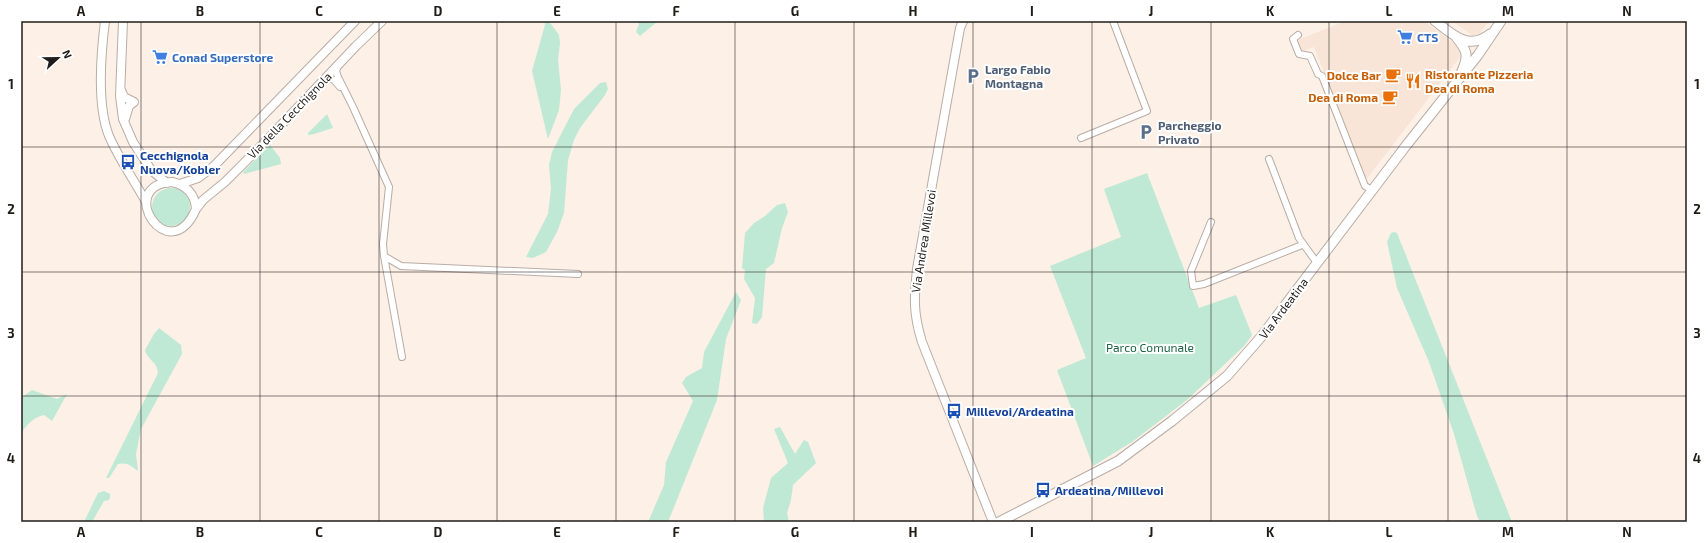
<svg xmlns="http://www.w3.org/2000/svg" width="1708" height="543" viewBox="0 0 1708 543" font-family="'Exo 2',sans-serif">
  <style>
    .built { fill: #f8e5d7 }
    .green { fill: #bfe9d4 }
    .lines { fill: none; stroke-linecap: round; stroke-linejoin: round }
    .minor-casing { stroke: #b9ada5; stroke-width: 8 }
    .tertiary-casing { stroke: #b9ada5; stroke-width: 10 }
    .secondary-casing { stroke: #b9ada5; stroke-width: 11 }
    .minor { stroke: #fff; stroke-width: 6 }
    .tertiary { stroke: #fff; stroke-width: 8 }
    .secondary { stroke: #fff; stroke-width: 9 }
    .grid { fill: none; stroke: #201c19; stroke-width: 1; stroke-opacity: 0.55 }
    .labels { text-anchor: middle; dominant-baseline: central; stroke-width: 4; stroke-linejoin: round; paint-order: stroke }
    .shop-label { font-size: 12px; font-weight: bold; fill: #366cbe; stroke: #fff; text-anchor: start }
    .service-label { font-size: 12px; font-weight: bold; fill: #4e5e75; stroke: #fff; text-anchor: start }
    .food-label { font-size: 12px; font-weight: bold; fill: #c56008; stroke: #fff; text-anchor: end }
    .street-label { font-size: 12px; fill: #201c19; stroke: #fff }
    .transit-label { font-size: 12px; font-weight: bold; fill: #164399; stroke: #fff; text-anchor: start }
    .park-label { font-size: 12px; fill: #206549; stroke: #fff }
    .neatline { fill: none; stroke: #201c19; stroke-width: 1.5 }
    .grid-label { font-size: 13px; text-anchor: middle; font-weight: bold; fill: #201c19 }
  </style>
  <rect width="100%" height="100%" fill="#fcf0e7"/>
  <path class="built" d="M1346,21H1424L1457,46L1461,54L1460,57L1366,180L1314,47L1300,52L1295,41Z
    M1452,21H1489L1479,34L1473,36Z"/>
  <path class="green" d="M546,21L551,24L559,35L560,43L558,60L561,90L559,110L548,139L532,71Z
    M637,21H658L640,36L636,32L639,24Z
    M606,82L608,89L605,95L580,128L574,140L568,160L564,213L557,232L546,252L533,258L526,257L548,214L551,189L549,165L552,152L574,109L600,83Z
    M327,114L333,128L314,134L308,135V133Z
    M270,145L280,158L281,164L244,174L243,172Z
    M1147,173L1199,308L1236,295L1252,335L1245,345L1187,400L1132,442L1093,466L1057,370L1086,358L1050,266L1121,237L1104,189Z
    M152 207a19 19 0 1 1 38 0a19 19 0 1 1-38 0Z
    M785,203L788,212L782,228L774,263L766,269L762,317L757,324L752,323L755,298L744,279L745,270L742,268L745,233L754,223L765,216L777,205Z
    M1394,232L1397,233L1512,522H1480L1477,516L1454,434L1429,362L1397,288L1387,242L1391,233Z
    M736,292L741,300L726,339L717,400L668,522H648L664,485L666,462L693,401L682,383L686,377L702,368L704,352Z
    M159,328L181,345L182,354L141,429L136,454L138,471C131,466 127,462 118,464L109,478H106L158,373C157,361 148,361 145,350L154,334Z
    M32,390L57,399L67,394L52,421L44,415C32,418 28,424 21,433V398Z
    M780,427L795,454L804,440L808,442L816,463L793,485L791,500L787,513L789,522H764L763,508L771,478L788,463L774,429Z
    M104,491L110,494V497L109,500L104,501L92,522H84L98,493Z"/>
  <g class="lines">
    <defs>
      <path id="minor" d="M1298,35L1293,39L1299,54L1310,56L1318,74L1322,76L1363,181L1365,186L1372,190
        M338,66L336,71L338,77L353,107L389,187L383,244L384,256L402,357
        M323,81L329,78L334,80L340,87
        M1081,138L1147,111L1113,21
        M1269,159L1299,238L1317,263
        M1211,222L1191,271L1193,286L1204,284L1302,245
        M384,256L401,266L578,274"/>
      <path id="tertiary" d="M105,21C101,53 97,106 109,136C119,159 134,180 146,202
        M123,21L120,96L123,119L133,142L151,170L167,183
        M963,21L960,28L917,269C914,298 913,313 922,342L993,522
        M121,90L124,97L134,102L129,106L125,119
        M172,182C186,185 195,194 196,209C169,271 114,185 172,182Z
        M180,184L198,178L214,166L355,21
        M196,209L203,200L225,182L264,143L356,46L382,21"/>
      <path id="secondary" d="M1435,21C1453,35 1469,51 1490,34
        M1456,37C1467,50 1469,55 1462,71
        M999,522L1118,461L1172,421L1227,376L1261,337L1405,147L1478,55L1501,21"/>
    </defs>
    <use href="#minor" class="minor-casing"/>
    <use href="#tertiary" class="tertiary-casing"/>
    <use href="#secondary" class="secondary-casing"/>
    <use href="#minor" class="minor"/>
    <use href="#tertiary" class="tertiary"/>
    <use href="#secondary" class="secondary"/>
  </g>
  <path class="grid" d="M141,21V522M260,21V522M379,21V522M497,21V522M616,21V522M735,21V522M854,21V522M973,21V522M1092,21V522M1211,21V522M1329,21V522M1448,21V522M1567,21V522M21,147H1687M21,272H1687M21,396H1687"/>
  <defs>
    <symbol id="supermarket-bare" viewBox="-9 -9 18 18"><path d="M-6-5.5h2.5l.6 2H6L4.5 2H-2.5L-4.4-4H-6ZM-1.5 3.2a1.3 1.3 0 1 0 .1 0ZM3 3.2a1.3 1.3 0 1 0 .1 0Z" fill="#3f7fe0" stroke="#fff" stroke-width="2.5" paint-order="stroke"/></symbol>
    <symbol id="cafe-bare" viewBox="-9 -9 18 18"><path d="M-5.5-4.5H6V0H3Q3 3.5 0 3.5H-2.5Q-5.5 3.5-5.5 0ZM3-3.2v2h1.7v-2ZM-6 4.5H4V6H-6Z" fill="#e8710a" stroke="#fff" stroke-width="2.5" paint-order="stroke"/></symbol>
    <symbol id="parking-bare" viewBox="-9 -9 18 18"><path d="M-3.5-5.5H1a3.5 3.5 0 0 1 0 7H-1V5.5H-3.5ZM-1-3.4V-.6H.8a1.4 1.4 0 0 0 0-2.8Z" fill="#5c6f8a" stroke="#fff" stroke-width="2.5" paint-order="stroke"/></symbol>
    <symbol id="restaurant-bare" viewBox="-9 -9 18 18"><path d="M-5-6h1v4h1v-4h1v4h1v-4h1v5L-1.5 .5V6h-2V.5L-5-1ZM5-6V6H3V1.5H1.5Q1.5-4 5-6Z" fill="#e8710a" stroke="#fff" stroke-width="2.5" paint-order="stroke"/></symbol>
    <symbol id="bus-bare" viewBox="-9 -9 18 18"><path d="M-5-6H5V4H4V6H2V4H-2V6H-4V4H-5ZM-3.5-4V0h7V-4ZM-3.5 1.2v1.5H-2V1.2ZM2 1.2v1.5H3.5V1.2Z" fill="#1a4fb4" stroke="#fff" stroke-width="2.5" paint-order="stroke"/></symbol>
  </defs>
  <g fill-rule="evenodd">
    <use href="#supermarket-bare" x="1394" y="26" width="22" height="22"/>
    <use href="#supermarket-bare" x="149" y="46" width="22" height="22"/>
    <use href="#cafe-bare" x="1382" y="64" width="22" height="22"/>
    <use href="#parking-bare" x="962" y="65" width="22" height="22"/>
    <use href="#restaurant-bare" x="1402" y="70" width="22" height="22"/>
    <use href="#cafe-bare" x="1379" y="86" width="22" height="22"/>
    <use href="#parking-bare" x="1135" y="121" width="22" height="22"/>
    <use href="#bus-bare" x="117" y="151" width="22" height="22"/>
    <use href="#bus-bare" x="943" y="400" width="22" height="22"/>
    <use href="#bus-bare" x="1032" y="479" width="22" height="22"/>
  </g>
  <g class="labels">
    <g class="shop-label">
      <text x="1417" y="37">CTS</text>
      <text x="172" y="57">Conad Superstore</text>
    </g>
    <g class="service-label">
      <text x="985" y="69">Largo Fabio<tspan x="985" dy="14">Montagna</tspan></text>
      <text x="1158" y="125">Parcheggio<tspan x="1158" dy="14">Privato</tspan></text>
    </g>
    <g class="food-label">
      <text x="1425" y="74" text-anchor="start">Ristorante Pizzeria<tspan x="1425" dy="14">Dea di Roma</tspan></text>
      <text x="1381" y="75">Dolce Bar</text>
      <text x="1378" y="97">Dea di Roma</text>
    </g>
    <g class="street-label">
      <text transform="translate(289 115) rotate(-46)">Via della Cecchignola</text>
      <text transform="translate(923 241) rotate(-81)">Via Andrea Millevoi</text>
      <text transform="translate(1283 308) rotate(-53)">Via Ardeatina</text>
    </g>
    <g class="transit-label">
      <text x="140" y="155">Cecchignola<tspan x="140" dy="14">Nuova/Kobler</tspan></text>
      <text x="966" y="411">Millevoi/Ardeatina</text>
      <text x="1055" y="490">Ardeatina/Millevoi</text>
    </g>
    <g class="park-label">
      <text x="1150" y="347">Parco Comunale</text>
    </g>
  </g>
  <rect width="1708" height="543" fill="none" stroke="#ffffff" stroke-width="44"/>
  <g transform="translate(58 58) rotate(68)" stroke="#ffffff" stroke-width="3" paint-order="stroke">
  <path d="M0-3L7 15L0 10L-7 15Z" fill="#201c19"/>
  <text y="-6" font-size="11" font-weight="bold" text-anchor="middle" fill="#201c19">N</text>
  </g>
  <rect x="22" y="22" width="1664" height="499" class="neatline"/>
  <g class="grid-label">
    <text x="81" y="16">A</text>
    <text x="200" y="16">B</text>
    <text x="319" y="16">C</text>
    <text x="438" y="16">D</text>
    <text x="557" y="16">E</text>
    <text x="676" y="16">F</text>
    <text x="795" y="16">G</text>
    <text x="913" y="16">H</text>
    <text x="1032" y="16">I</text>
    <text x="1151" y="16">J</text>
    <text x="1270" y="16">K</text>
    <text x="1389" y="16">L</text>
    <text x="1508" y="16">M</text>
    <text x="1627" y="16">N</text>
    <text x="11" y="89">1</text>
    <text x="1697" y="89">1</text>
    <text x="11" y="214">2</text>
    <text x="1697" y="214">2</text>
    <text x="11" y="338">3</text>
    <text x="1697" y="338">3</text>
    <text x="11" y="463">4</text>
    <text x="1697" y="463">4</text>
    <text x="81" y="537">A</text>
    <text x="200" y="537">B</text>
    <text x="319" y="537">C</text>
    <text x="438" y="537">D</text>
    <text x="557" y="537">E</text>
    <text x="676" y="537">F</text>
    <text x="795" y="537">G</text>
    <text x="913" y="537">H</text>
    <text x="1032" y="537">I</text>
    <text x="1151" y="537">J</text>
    <text x="1270" y="537">K</text>
    <text x="1389" y="537">L</text>
    <text x="1508" y="537">M</text>
    <text x="1627" y="537">N</text>
  </g>
</svg>
